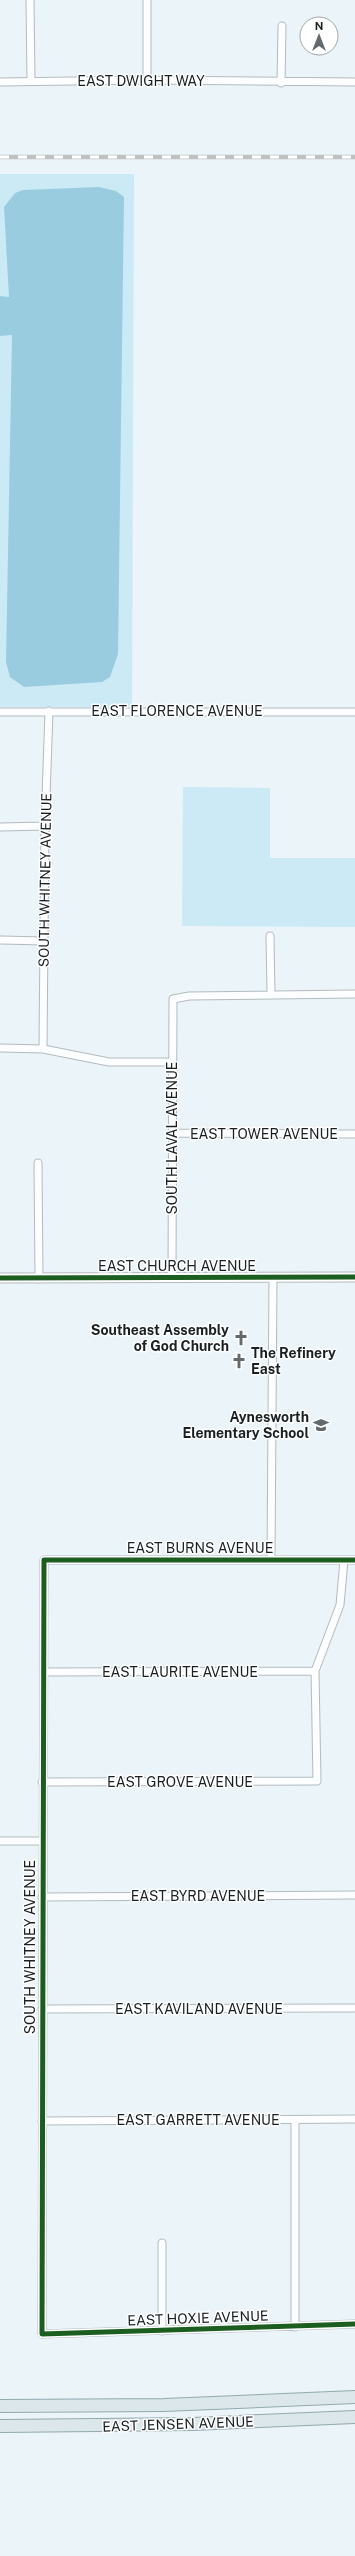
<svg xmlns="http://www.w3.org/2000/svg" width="355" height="2556" viewBox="0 0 355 2556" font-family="'Public Sans',sans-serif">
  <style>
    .green { fill: #cbeaf6 }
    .water { fill: #9acce0 }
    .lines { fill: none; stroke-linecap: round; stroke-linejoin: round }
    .minor-casing { stroke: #b3bbbf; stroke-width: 9 }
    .tertiary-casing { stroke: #b3bbbf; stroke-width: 11 }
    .primary-casing { stroke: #92a9b0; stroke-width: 14 }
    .minor { stroke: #fcfdfe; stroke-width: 7 }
    .tertiary { stroke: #fcfdfe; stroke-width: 9 }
    .primary { stroke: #dce7eb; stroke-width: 12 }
    .rail-casing { stroke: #bec0c1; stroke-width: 4.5 }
    .rail { stroke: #fff; stroke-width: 3; stroke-dasharray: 9; stroke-linecap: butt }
    .cycleway-casing { stroke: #fff; stroke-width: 8 }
    .cycleway { stroke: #1b5e20; stroke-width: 5 }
    .labels { text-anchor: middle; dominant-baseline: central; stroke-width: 3; stroke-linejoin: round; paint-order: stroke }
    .street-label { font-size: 14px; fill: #192023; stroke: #fff }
    .poi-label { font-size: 14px; font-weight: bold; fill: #192023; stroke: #fff; text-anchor: end }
  </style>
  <rect width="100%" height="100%" fill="#ebf4f8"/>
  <path class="green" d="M0,174H134L132,707H0Z
    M183,787L270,788V858H355V927L182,926Z"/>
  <path class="water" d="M99,187L116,191L124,197L118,654L110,677L102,682L24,687L10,677L6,662L12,335L0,336V296L9,297L4,207L15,193L23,190Z"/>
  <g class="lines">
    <defs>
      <path id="minor" d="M30,0L31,81
        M147,80V0
        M0,82L147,80L355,82
        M281,83L282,26
        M0,712H355
        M0,827L45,826
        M270,936L271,994
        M0,940L45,941
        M0,1048L43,1049L109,1062H171
        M43,1049L45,826L49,711
        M172,1133L355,1134
        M38,1163L39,1279
        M172,1278L173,999L189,996L355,994
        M271,1560L273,1277
        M355,1560H44L42,2334L355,2324
        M44,1672L315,1671
        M42,1782L317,1781L315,1671L340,1605L344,1560
        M0,1841H42
        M42,1897L355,1895
        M42,2009L355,2008
        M42,2121L355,2119
        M162,2243V2331
        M295,2327V2120"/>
      <path id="tertiary" d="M0,1278L355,1277"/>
      <path id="primary" d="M0,2406L164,2405L355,2397
        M0,2426L193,2424L355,2417"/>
    </defs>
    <use href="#minor" class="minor-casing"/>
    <use href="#tertiary" class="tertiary-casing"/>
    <use href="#primary" class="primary-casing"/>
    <use href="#minor" class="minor"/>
    <use href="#tertiary" class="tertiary"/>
    <use href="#primary" class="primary"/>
    <defs>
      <path id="rail" d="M0,157H355"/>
    </defs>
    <use href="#rail" class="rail-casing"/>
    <use href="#rail" class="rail"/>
    <defs>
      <path id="cycleway" d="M0,1278L355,1277
        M355,1560H44L42,2334L355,2324"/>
    </defs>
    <use href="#cycleway" class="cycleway-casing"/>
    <use href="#cycleway" class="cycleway"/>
  </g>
  <defs>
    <symbol id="church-bare" viewBox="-9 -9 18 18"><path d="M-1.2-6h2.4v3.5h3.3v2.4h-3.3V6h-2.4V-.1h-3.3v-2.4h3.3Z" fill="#626a6e" stroke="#fff" stroke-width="2.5" paint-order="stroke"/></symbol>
    <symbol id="school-bare" viewBox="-9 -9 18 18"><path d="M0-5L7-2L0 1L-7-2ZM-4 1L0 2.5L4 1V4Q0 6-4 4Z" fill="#626a6e" stroke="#fff" stroke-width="2.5" paint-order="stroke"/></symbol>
  </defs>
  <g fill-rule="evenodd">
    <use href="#church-bare" x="230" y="1327" width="22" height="22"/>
    <use href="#church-bare" x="228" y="1350" width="22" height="22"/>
    <use href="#school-bare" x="310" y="1414" width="22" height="22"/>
  </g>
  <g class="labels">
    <g class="street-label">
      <text x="141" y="81">EAST DWIGHT WAY</text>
      <text x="177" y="711">EAST FLORENCE AVENUE</text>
      <text transform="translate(45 880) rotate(-89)">SOUTH WHITNEY AVENUE</text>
      <text x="264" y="1134">EAST TOWER AVENUE</text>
      <text transform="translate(172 1138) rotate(-90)">SOUTH LAVAL AVENUE</text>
      <text x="177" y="1266">EAST CHURCH AVENUE</text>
      <text x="200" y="1548">EAST BURNS AVENUE</text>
      <text x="180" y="1672">EAST LAURITE AVENUE</text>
      <text x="180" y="1782">EAST GROVE AVENUE</text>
      <text x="198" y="1896">EAST BYRD AVENUE</text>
      <text transform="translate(30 1947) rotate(-90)">SOUTH WHITNEY AVENUE</text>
      <text x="199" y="2009">EAST KAVILAND AVENUE</text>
      <text x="198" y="2120">EAST GARRETT AVENUE</text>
      <text transform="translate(198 2318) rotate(-2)">EAST HOXIE AVENUE</text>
      <text transform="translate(178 2424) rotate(-2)">EAST JENSEN AVENUE</text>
    </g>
    <g class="poi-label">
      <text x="229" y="1330">Southeast Assembly<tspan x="229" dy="16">of God Church</tspan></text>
      <text x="251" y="1353" text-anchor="start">The Refinery<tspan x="251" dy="16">East</tspan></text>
      <text x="309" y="1417">Aynesworth<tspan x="309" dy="16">Elementary School</tspan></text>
    </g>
  </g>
  <g transform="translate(319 36)"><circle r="19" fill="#ffffff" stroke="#a3a6a7"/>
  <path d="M0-3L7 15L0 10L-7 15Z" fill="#626a6e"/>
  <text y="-6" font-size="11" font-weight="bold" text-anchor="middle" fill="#192023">N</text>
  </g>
</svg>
